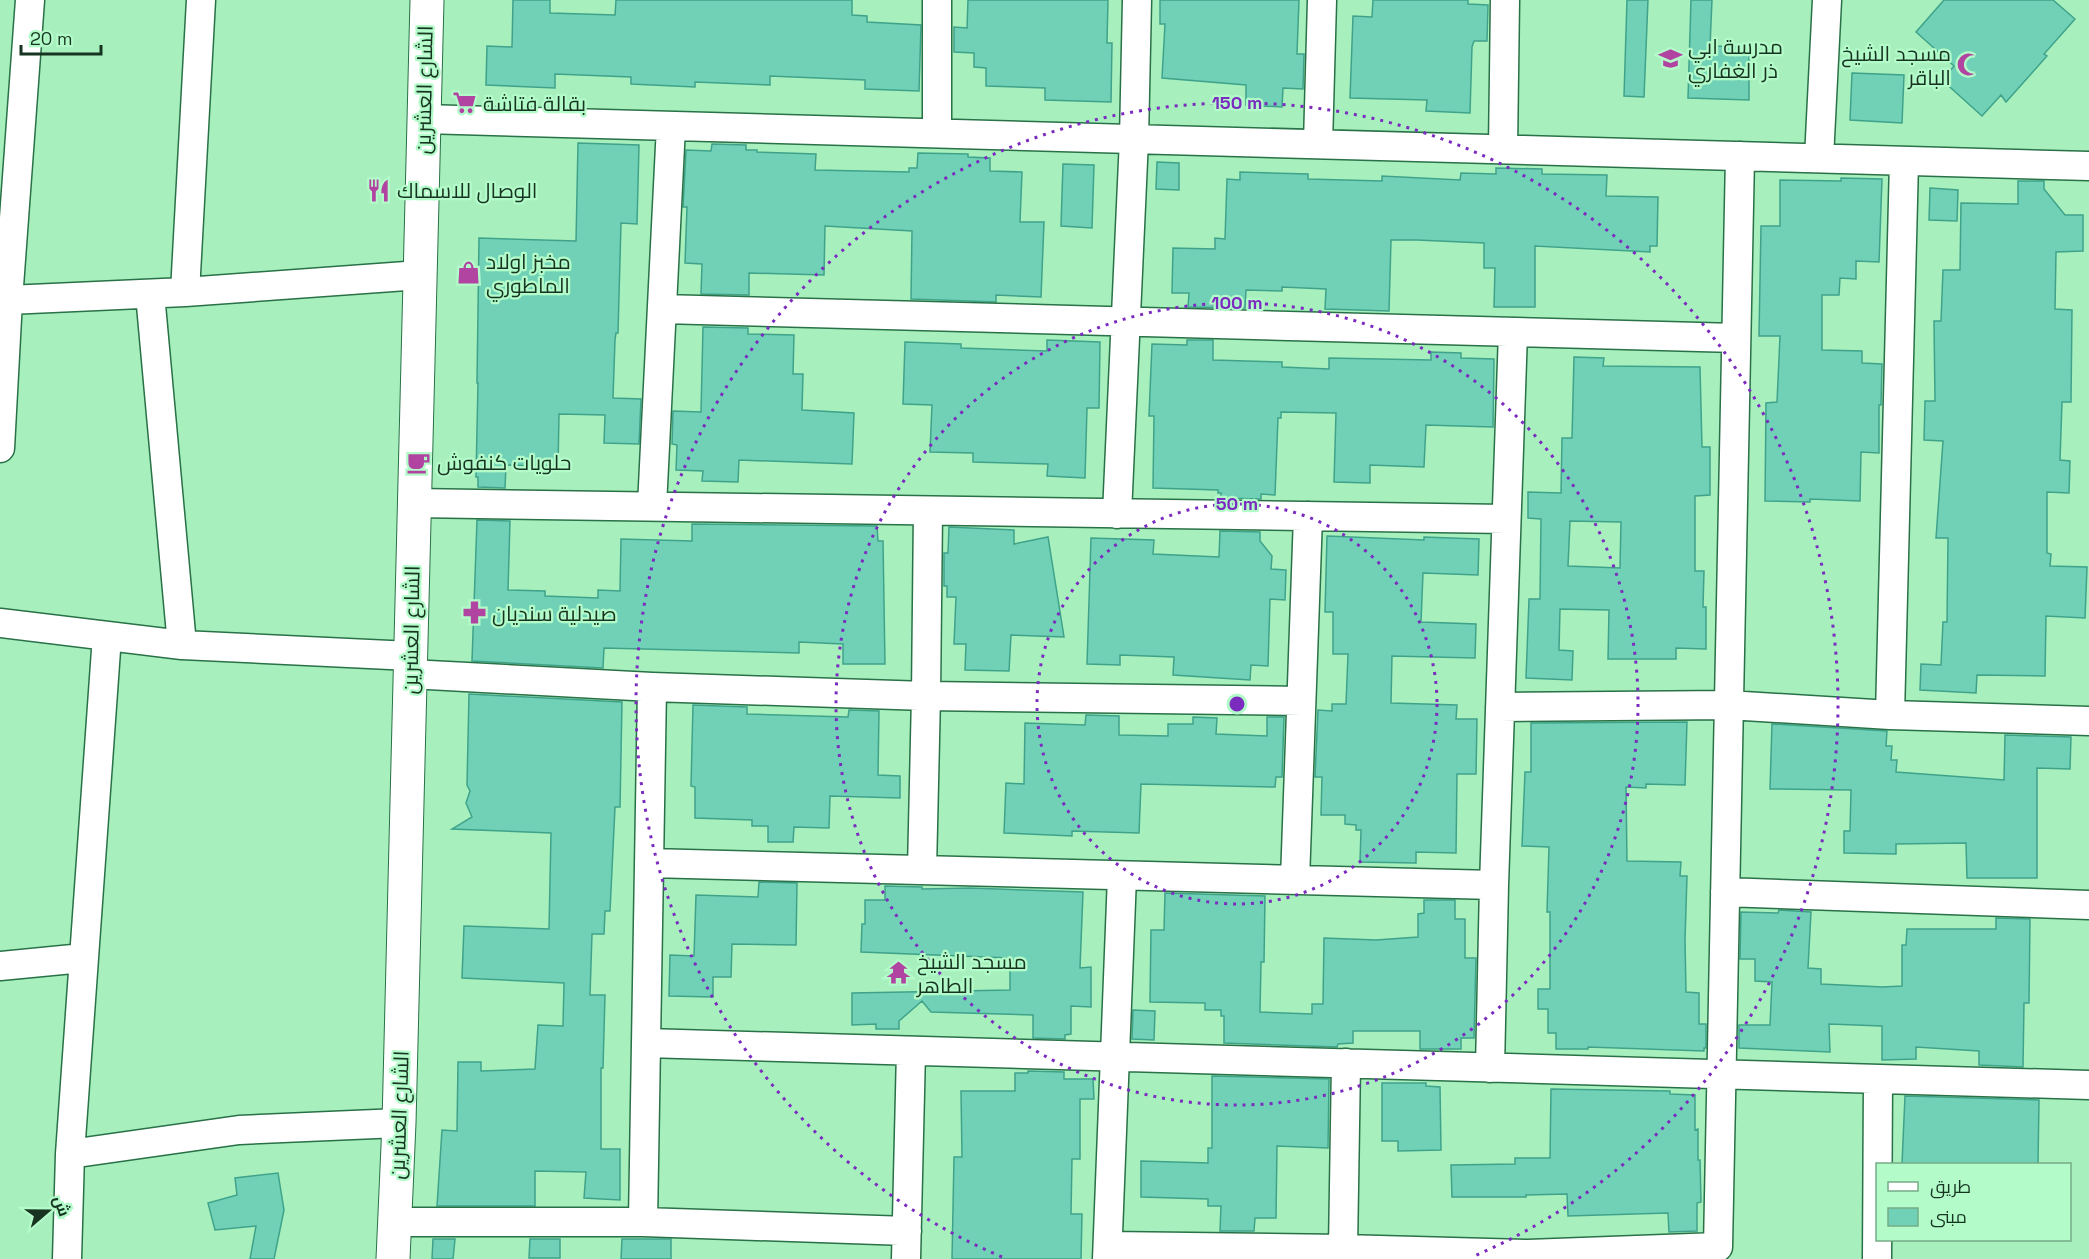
<svg xmlns="http://www.w3.org/2000/svg" width="2089" height="1259" viewBox="0 0 2089 1259" font-family="'Space Grotesk',Cairo,sans-serif">
  <style>
    .building { fill: #71d1b6; stroke: #3fa38a; stroke-width: 1.5; fill-rule: evenodd }
    .lines { fill: none; stroke-linecap: round; stroke-linejoin: round }
    .minor-casing { stroke: #297146; stroke-width: 31 }
    .tertiary-casing { stroke: #297146; stroke-width: 35 }
    .minor { stroke: #fff; stroke-width: 28 }
    .tertiary { stroke: #fff; stroke-width: 33 }
    .ring { fill: none; stroke: #7b2cbf; stroke-width: 3; stroke-dasharray: 3 6 }
    .labels { text-anchor: middle; dominant-baseline: central; stroke-width: 4.5; stroke-linejoin: round; paint-order: stroke }
    .poi-label { font-size: 21px; fill: #173421; stroke: #b3fcca; text-anchor: start }
    .street-label { font-size: 21px; fill: #173421; stroke: #b3fcca }
    .centre { fill: #7b2cbf; stroke: #b3fcca; stroke-width: 3 }
    .ring-label { font-size: 18px; text-anchor: middle; font-weight: bold; fill: #7b2cbf; stroke: #b3fcca; stroke-width: 4.5; stroke-linejoin: round; paint-order: stroke }
  </style>
  <rect width="100%" height="100%" fill="#a7efbd"/>
  <path class="building" d="M513,0H550V13L615,15L616,0H852V15L867,16V22L921,25L919,91L865,89V80L770,76V85L695,82V87L631,84V77L555,74V88L486,85L487,46L512,47Z
    M968,0H1108L1107,43H1112L1111,102L1045,100V88L986,86V68L974,67V53L954,52V27L967,28Z
    M1160,0H1299L1297,54H1304L1303,89L1283,88L1282,107L1246,105V85L1162,78L1165,24H1160Z
    M1373,0H1468V4L1488,5L1487,41H1474L1472,47L1470,113L1426,111L1427,100L1350,98L1353,16L1372,17Z
    M1627,0H1648L1644,97L1624,96Z
    M1691,0H1712L1710,46L1749,47V100L1688,98Z
    M1944,0H2053L2075,19L2044,54L2047,56L2006,102L2001,95L1982,116L1942,80L1954,66L1916,32Z
    M1852,73L1904,75L1902,123L1850,120Z
    M578,143L639,145L637,224L621,223L618,333H616L615,340L613,398L641,399L639,444L604,443L605,415L559,414L558,467L506,465L505,488L478,487V477H476L478,383H477L479,238L576,241Z
    M712,144L746,145V150H757V152L816,154L815,170L909,172V168H917L918,153L968,154V157L990,158V171L1022,172L1020,222H1044L1041,297L996,295V302L911,299L912,231L825,226L824,275L749,273V295L701,294L702,264L685,263L687,207H683L686,150L711,151Z
    M1157,162L1179,163V190L1156,189Z
    M1063,164L1094,165L1092,228L1061,226Z
    M1496,168L1542,169V174L1607,175L1606,196L1658,197L1657,246H1650V252L1535,246V307H1494L1495,268H1484V243L1417,240H1391L1389,311L1325,309L1326,289L1282,287V291L1246,290L1245,308L1188,307L1189,293H1172L1173,248L1215,249V238L1225,239L1227,179L1240,180V172L1308,174V179L1382,181V176L1460,180L1461,173L1496,174Z
    M1841,178L1882,179L1879,262L1856,261V279L1840,278L1839,295H1822V350L1862,351V363L1882,364L1881,405H1879V453L1861,452L1860,501L1810,499V502L1765,501L1766,403L1777,402L1780,336H1759L1761,226H1780V180L1841,181Z
    M2018,181H2044V189L2065,215H2083V251L2056,252L2055,309L2072,310L2071,402H2062L2060,460L2070,461L2069,493L2047,492V553L2051,554L2050,566L2087,567L2085,618L2046,616L2045,676L1977,675L1976,693L1920,690L1921,664L1941,665L1943,622H1947L1948,538H1936L1943,441L1924,440L1925,401H1935L1934,321H1941L1943,270H1960L1961,203L2018,204Z
    M1930,188L1958,190L1957,221L1929,220Z
    M703,327L748,328V334L794,335L793,374H803L802,410L854,413L852,464L739,460L738,482L702,481L703,471L676,470L677,445L672,444L673,411L701,412Z
    M1047,340L1100,342L1099,408H1087L1085,478L1047,476L1048,464L973,462V453L930,452L932,405L903,404L905,342L961,344V348L1047,351Z
    M1187,340H1213V360L1282,362V367L1329,369V358L1431,360V352L1461,353V358L1494,359L1493,427L1426,425L1424,467L1370,465V483L1334,482L1336,413L1281,412V418H1278L1275,495L1261,494V499L1221,498V493H1218V490L1153,488L1154,416H1149L1152,344L1187,345Z
    M1574,357L1604,358L1603,366L1700,367L1702,447H1710V495L1695,496V571H1704L1703,607H1706V649L1676,648V659H1608L1609,610L1560,609L1559,650L1573,651L1572,680L1526,678L1529,599H1540L1541,519L1528,518V492L1561,493L1562,438H1572ZM1570,521L1621,522L1620,568L1568,566Z
    M477,520L510,521L508,590L545,591V596L598,598V590L620,591L621,539L692,541V524L877,526L878,541H883L885,664H843V644L799,642V653L604,648L603,668L472,661Z
    M949,527L1014,530V544L1048,537L1064,637L1011,635L1009,671L965,670L966,644H954L956,597H947V586H944V553H948Z
    M1220,531L1260,532V541L1272,556L1271,569L1286,570L1285,600L1270,599L1268,666L1251,665L1250,680L1173,675L1174,657L1120,655V665L1087,664L1091,538L1154,540L1153,554L1219,557Z
    M1327,536L1424,540V537L1479,539L1478,575L1423,573L1421,622L1476,624L1475,658L1392,656L1391,703L1457,705L1456,719H1477L1476,774H1457L1456,853L1416,852V863L1360,862L1361,830H1356V825L1345,824V815H1321L1322,777H1315L1318,710L1332,711V704H1346L1348,654H1333V612H1325Z
    M469,694L622,702L620,807H615L610,911H605L604,934H592L590,995H605L603,1068H601V1149H620V1200L584,1198L586,1172L535,1171V1206H437L442,1130L457,1131L458,1062H481V1071L535,1069L538,1025L563,1026L564,983L462,978L464,926L549,929L551,833L452,829L472,817L466,803L470,791L467,785Z
    M693,705L747,707V714L848,717L849,710L879,711L878,775L900,776V798L830,796L829,828L794,827L793,842H768V826H752V820L695,818V787L691,786Z
    M1086,715L1119,716V735L1168,736V724H1193V717L1217,718L1216,734L1267,736V717H1284L1282,777H1276L1275,787L1141,784L1139,833L1072,831V836L1004,833L1006,783L1024,784L1025,723L1085,725Z
    M1687,722L1685,785L1646,784V788L1626,787L1627,861L1681,862L1680,876H1687L1685,940L1686,992L1699,993V1024H1706V1048H1704V1051L1588,1047V1049H1556V1033H1548V1009H1538V989H1550V912H1547L1549,847L1522,846L1525,772H1531V723Z
    M1772,724L1887,731L1886,746H1892L1891,760H1897L1896,772L2004,780L2005,735L2071,737L2070,769L2037,768V878H1967L1966,843L1896,844V854L1844,853V831H1850L1851,790L1770,789Z
    M759,882L797,883L796,945L732,944L731,977H713V997L669,996L670,955L694,956L696,895L758,897Z
    M885,886L922,887V889L970,888L1083,892L1080,968L1091,967V1007L1071,1006V1034L1065,1035V1039L1033,1038V1015L931,1012L922,1001L899,1021V1029H876V1024L852,1025V993L1010,990V958L861,952L862,924H865V900H885Z
    M1165,893L1265,896L1264,962H1261L1260,1012L1312,1014V1004H1323L1324,938L1376,940L1418,937V914L1424,913V900H1455V919H1465V958H1476L1474,1038H1461V1049H1420V1031H1353V1043L1338,1044L1337,1047L1224,1043V1016H1221V1010H1205V1003L1150,1002L1151,930H1164Z
    M1779,910L1811,912L1808,968L1821,969V984L1883,987L1902,986V945H1906L1907,929H1996V918L2030,919L2029,1003H2024L2023,1067L1979,1065V1051L1916,1047V1059L1882,1060V1026L1829,1024L1830,1052L1739,1048V1025H1770L1772,982L1755,981V959H1740L1741,912L1778,913Z
    M1133,1010L1155,1011L1154,1040L1132,1039Z
    M1028,1071L1064,1072V1079H1093L1094,1099H1080V1159H1072L1071,1214H1082L1081,1259H952L954,1157H962L961,1091H1015V1073H1028Z
    M1212,1076L1329,1079L1328,1148L1277,1146L1276,1218H1255L1254,1231H1220L1221,1206H1208V1199L1141,1197V1161L1208,1163V1148H1212Z
    M1382,1083H1426V1086L1440,1087L1441,1150L1398,1151V1141H1382Z
    M1551,1089L1670,1091V1094L1695,1095V1130L1698,1129V1160H1700L1701,1202L1697,1203V1231L1669,1232L1668,1213L1568,1216L1567,1194L1526,1195V1197H1452L1451,1165L1515,1164V1158H1550Z
    M1905,1096L2039,1100L2038,1164H1902Z
    M278,1173L284,1210L274,1259H250L256,1226L215,1230L208,1203L237,1195L235,1178Z
    M433,1239H455L453,1259H432Z
    M530,1239H560V1258H529Z
    M622,1239H671V1259H621Z"/>
  <g class="lines">
    <defs>
      <path id="minor" d="M424,119L2089,166
        M937,133V0
        M1318,144L1322,0
        M1503,149L1505,0
        M1819,158L1827,0
        M185,292L201,0
        M150,294L182,645
        M8,300L185,292L420,275
        M662,309L1736,338
        M0,448L8,300L30,0
        M414,503L1506,519
        M652,506L671,126
        M1117,514L1134,139L1137,0
        M0,623L182,645L411,656
        M410,674L652,687L926,696L1301,701
        M1500,707L1728,705L1890,715L2089,721
        M1890,715L1904,161
        M649,863L1494,885
        M922,870L926,696L928,511
        M1295,880L1308,516
        M1725,892L2089,905
        M0,966L83,958
        M646,1043L2089,1085
        M1490,1068L1494,885L1513,332
        M70,1154L239,1130L399,1123
        M396,1222H643L907,1231
        M643,1222L652,687
        M1108,1246L1343,1249L1528,1254L1718,1247L1740,156
        M1343,1249L1346,1063
        M67,1259L70,1154L107,636
        M906,1259L911,1051
        M1107,1259L1122,876
        M1877,1259L1878,1079"/>
      <path id="tertiary" d="M393,1259L399,1123L427,0"/>
    </defs>
    <use href="#minor" class="minor-casing"/>
    <use href="#tertiary" class="tertiary-casing"/>
    <use href="#minor" class="minor"/>
    <use href="#tertiary" class="tertiary"/>
  </g>
  <g class="ring">
    <circle cx="1237" cy="704" r="200"/>
    <circle cx="1237" cy="704" r="401"/>
    <path d="M1002 1257A601 601 0 1 1 1472 1257"/>
  </g>
  <defs>
    <symbol id="school-bare" viewBox="-9 -9 18 18"><path d="M0-5L7-2L0 1L-7-2ZM-4 1L0 2.5L4 1V4Q0 6-4 4Z" fill="#b143a1" stroke="#b3fcca" stroke-width="2.5" paint-order="stroke"/></symbol>
    <symbol id="mosque-bare" viewBox="-9 -9 18 18"><path d="M3.5-4.9A6 6 0 1 0 3.5 4.9A5 5 0 1 1 3.5-4.9Z" fill="#b143a1" stroke="#b3fcca" stroke-width="2.5" paint-order="stroke"/></symbol>
    <symbol id="supermarket-bare" viewBox="-9 -9 18 18"><path d="M-6-5.5h2.5l.6 2H6L4.5 2H-2.5L-4.4-4H-6ZM-1.5 3.2a1.3 1.3 0 1 0 .1 0ZM3 3.2a1.3 1.3 0 1 0 .1 0Z" fill="#b143a1" stroke="#b3fcca" stroke-width="2.5" paint-order="stroke"/></symbol>
    <symbol id="restaurant-bare" viewBox="-9 -9 18 18"><path d="M-5-6h1v4h1v-4h1v4h1v-4h1v5L-1.5 .5V6h-2V.5L-5-1ZM5-6V6H3V1.5H1.5Q1.5-4 5-6Z" fill="#b143a1" stroke="#b3fcca" stroke-width="2.5" paint-order="stroke"/></symbol>
    <symbol id="shop-bare" viewBox="-9 -9 18 18"><path d="M-5-2.5h2.3a2.7 3.5 0 0 1 5.4 0H5L5.5 6h-11ZM-1.5-2.5h3a1.5 2.3 0 0 0-3 0Z" fill="#b143a1" stroke="#b3fcca" stroke-width="2.5" paint-order="stroke"/></symbol>
    <symbol id="cafe-bare" viewBox="-9 -9 18 18"><path d="M-5.5-4.5H6V0H3Q3 3.5 0 3.5H-2.5Q-5.5 3.5-5.5 0ZM3-3.2v2h1.7v-2ZM-6 4.5H4V6H-6Z" fill="#b143a1" stroke="#b3fcca" stroke-width="2.5" paint-order="stroke"/></symbol>
    <symbol id="pharmacy-bare" viewBox="-9 -9 18 18"><path d="M-2-6h4v4h4v4h-4v4h-4v-4h-4v-4h4Z" fill="#b143a1" stroke="#b3fcca" stroke-width="2.5" paint-order="stroke"/></symbol>
    <symbol id="temple-bare" viewBox="-9 -9 18 18"><path d="M0-6L5-2H3V0L6.5 2.5H4V6H1.5V3h-3V6H-4V2.5H-6.5L-3 0V-2H-5Z" fill="#b143a1" stroke="#b3fcca" stroke-width="2.5" paint-order="stroke"/></symbol>
  </defs>
  <g fill-rule="evenodd">
    <use href="#school-bare" x="1654" y="42" width="33" height="33"/>
    <use href="#mosque-bare" x="1952" y="48" width="33" height="33"/>
    <use href="#supermarket-bare" x="448" y="86" width="33" height="33"/>
    <use href="#restaurant-bare" x="362" y="174" width="33" height="33"/>
    <use href="#shop-bare" x="452" y="256" width="33" height="33"/>
    <use href="#cafe-bare" x="402" y="446" width="33" height="33"/>
    <use href="#pharmacy-bare" x="458" y="596" width="33" height="33"/>
    <use href="#temple-bare" x="882" y="956" width="33" height="33"/>
  </g>
  <g class="labels">
    <g class="poi-label">
      <text x="1688" y="46">مدرسة ابي<tspan x="1688" dy="24">ذر الغفاري</tspan></text>
      <text x="1951" y="53" text-anchor="end">مسجد الشيخ<tspan x="1951" dy="24">الباقر</tspan></text>
      <text x="483" y="103">بقالة فتاشة</text>
      <text x="397" y="190">الوصال للاسماك</text>
      <text x="486" y="261">مخبز اولاد<tspan x="486" dy="24">الماطوري</tspan></text>
      <text x="437" y="462">حلويات كنفوش</text>
      <text x="492" y="613">صيدلية سنديان</text>
      <text x="917" y="961">مسجد الشيخ<tspan x="917" dy="24">الطاهر</tspan></text>
    </g>
    <g class="street-label">
      <text transform="translate(424 90) rotate(-89)">الشارع العشرين</text>
      <text transform="translate(411 630) rotate(-89)">الشارع العشرين</text>
      <text transform="translate(399 1115) rotate(-88)">الشارع العشرين</text>
    </g>
  </g>
  <circle cx="1237" cy="704" r="9" class="centre"/>
  <g class="ring-label">
    <text x="1237" y="109">150 m</text>
    <text x="1237" y="309">100 m</text>
    <text x="1237" y="510">50 m</text>
  </g>
  <rect x="1876" y="1163" width="195" height="78" fill="#b3fcca" stroke="#75ac86" stroke-width="1.5"/>
  <rect x="1888" y="1182" width="30" height="9" fill="#ffffff" stroke="#75ac86" stroke-width="1.5"/>
  <text x="1930" y="1193" font-size="18" fill="#173421">طريق</text>
  <rect x="1888" y="1208" width="30" height="18" fill="#71d1b6" stroke="#75ac86" stroke-width="1.5"/>
  <text x="1930" y="1223" font-size="18" fill="#173421">مبنى</text>
  <g transform="translate(48 1211) rotate(70)" stroke="#b3fcca" stroke-width="4.5" paint-order="stroke">
  <path d="M0-4.5L10 22L0 15L-10 22Z" fill="#173421"/>
  <text y="-9" font-size="16" font-weight="bold" text-anchor="middle" fill="#173421">ش</text>
  </g>
  <path d="M21 45v9h80v-9" fill="none" stroke="#173421" stroke-width="3"/>
  <text x="30" y="45" font-size="18" fill="#173421" stroke="#b3fcca" stroke-width="4.5" paint-order="stroke">20 m</text>
</svg>
